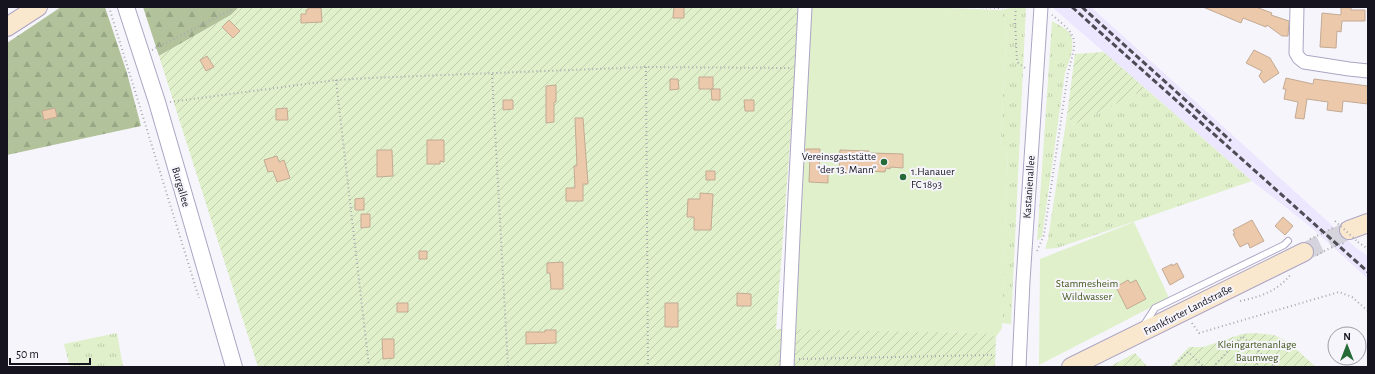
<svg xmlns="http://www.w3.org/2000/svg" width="1375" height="374" viewBox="0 0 1375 374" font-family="'Alegreya Sans',sans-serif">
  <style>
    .built { fill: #ece7fe }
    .grass { fill: url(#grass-tufts) }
    .forest { fill: url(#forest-firs) }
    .park { fill: #dff0ca }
    .garden { fill: url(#garden-furrows) }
    .building { fill: #ecc9aa; stroke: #c3aa94 }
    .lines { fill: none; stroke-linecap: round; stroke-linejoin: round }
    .secondary-tunnel { stroke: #d5d3db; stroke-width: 18; stroke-dasharray: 18 9; stroke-linecap: butt }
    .service-casing { stroke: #aca5c3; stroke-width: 8 }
    .minor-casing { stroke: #aca5c3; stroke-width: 15 }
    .tertiary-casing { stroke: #aca5c3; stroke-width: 18 }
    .secondary-casing { stroke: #aca5c3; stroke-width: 20 }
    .path { stroke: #aaa8b0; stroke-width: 2; stroke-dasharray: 1 3; stroke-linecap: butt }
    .service { stroke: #fff; stroke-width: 6 }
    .minor { stroke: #fff; stroke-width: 13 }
    .tertiary { stroke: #fff; stroke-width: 16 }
    .secondary { stroke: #f9e8ce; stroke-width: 18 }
    .rail { stroke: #4d4b54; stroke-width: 3; stroke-dasharray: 6 3; stroke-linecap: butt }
    .path-bridge { stroke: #aaa8b0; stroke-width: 2; stroke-dasharray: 1 3; stroke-linecap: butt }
    .poi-dot { fill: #266b37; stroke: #f7f5fc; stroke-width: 1.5 }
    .labels { text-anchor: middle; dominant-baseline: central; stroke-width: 4; stroke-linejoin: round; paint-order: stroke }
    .poi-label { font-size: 11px; fill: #16141e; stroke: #f7f5fc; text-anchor: end }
    .street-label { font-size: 11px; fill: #16141e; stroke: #f7f5fc }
    .park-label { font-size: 11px; fill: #41571c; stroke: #f7f5fc }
  </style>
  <defs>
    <pattern id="grass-tufts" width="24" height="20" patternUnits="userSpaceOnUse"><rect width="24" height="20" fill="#dff0ca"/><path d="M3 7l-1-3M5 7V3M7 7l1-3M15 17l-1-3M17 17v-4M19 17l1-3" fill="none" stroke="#bfcdad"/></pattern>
    <pattern id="forest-firs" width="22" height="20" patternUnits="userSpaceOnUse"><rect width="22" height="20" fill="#b2c39b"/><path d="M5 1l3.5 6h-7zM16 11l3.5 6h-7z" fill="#98a785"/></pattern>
    <pattern id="garden-furrows" width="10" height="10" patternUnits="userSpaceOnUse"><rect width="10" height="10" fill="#dff0ca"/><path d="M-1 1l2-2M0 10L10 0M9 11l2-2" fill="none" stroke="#bfcdad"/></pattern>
  </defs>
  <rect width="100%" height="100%" fill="#f7f5fc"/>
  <path class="built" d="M1052,7H1091L1323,217L1355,247L1368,256V279L1312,228L1252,181Z"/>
  <path class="grass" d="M1017,7H1026L1011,324L1002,323L1008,149L1000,148L1007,25L1000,10Z
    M1052,21C1057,24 1065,28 1069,32C1077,44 1069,61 1065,73L1042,237L1037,241Z
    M1146,89L1252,181L1057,248L1045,249L1048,239L1067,115L1073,125Z
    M117,333L123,367H70L64,344Z"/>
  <path class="forest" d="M61,7H105L127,73L141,126L7,155V43Z
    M143,7H239L231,15L159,56Z"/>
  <path class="park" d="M810,7H919L1000,10L1007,25L1000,148L1008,149L1002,328L996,337L985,333L788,330Z
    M1134,222L1169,298L1039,365L1040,259Z"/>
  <path class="garden" d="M239,7H798L796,63L776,329L985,333L996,337L995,367H258L159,56L231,15Z
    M1104,52L1146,89L1073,125L1067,115L1075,54Z
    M1254,333L1274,335L1288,342L1316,367H1170L1189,347H1203L1242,334Z
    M1135,353L1148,367H1109Z"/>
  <path class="building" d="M674,7H684V18H673Z
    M1203,7H1256L1272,13L1271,15L1289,21L1288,36H1282L1267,25L1266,27L1243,18L1241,23Z
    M1341,7H1351V10H1365V21H1342L1341,32L1337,31L1336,48L1320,47L1322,13L1341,15Z
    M308,8H321L322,22L301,23V14H306V10H308Z
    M229,20L240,31L233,38L222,27Z
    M1254,50L1270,58L1279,73L1264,83L1259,76L1262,71L1246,63Z
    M207,56L214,67L206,71L200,60Z
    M699,77H713V89H699Z
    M1286,78L1313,84L1314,79L1368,86V104L1343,101L1342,112L1327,110L1328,102L1307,99L1304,119L1295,118L1298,102L1284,99L1286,89H1283Z
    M670,79H678L679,89L670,90Z
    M556,85V102H554V122L546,123V86Z
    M711,89H720V100H712Z
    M503,100H513V109L503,110Z
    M744,100H754V111H745Z
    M55,108L57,117L44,120L42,111Z
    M287,108L288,120H276V109Z
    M575,118H583L588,184H583V201H566V188H575L574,166H577Z
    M427,140H444V162L440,161V164H427Z
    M806,149H820L819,173H828V183L809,182L810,157H806Z
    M377,150H392L393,176L377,177Z
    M840,150L869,151V153L903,154V168L890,167V169L886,168L885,172L868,171V174L839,173Z
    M277,156L279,162L284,160L290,178L277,182L273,171L268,172L264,160Z
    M706,171H715V180H706Z
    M700,193L713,194L711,230H694V217H687L688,199H700Z
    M364,198V210H355V199Z
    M361,214H370V227L361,228Z
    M1283,217L1293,226L1285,235L1275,226Z
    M1252,220L1264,241L1250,248L1248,243L1240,247L1233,234H1235L1233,230Z
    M419,251H427V259H419Z
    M563,262V289H551L550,273H547V263Z
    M1177,263L1184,277L1170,285L1162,269L1172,264V266Z
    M1128,280L1130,283L1136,280L1146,299L1127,309L1116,287Z
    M737,293L751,294V306H737Z
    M397,303H408V312H397Z
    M665,303H678V327H665Z
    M545,330H556V343L526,344V332H545Z
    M382,339H394V358L383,359Z"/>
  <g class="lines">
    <path class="secondary-tunnel" d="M1304,252L1349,230"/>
    <defs>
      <path id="service" d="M1144,325L1155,308L1284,245L1288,241"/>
      <path id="minor" d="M1297,7L1296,53L1299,58L1304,62L1349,69L1368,71
        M787,367L794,215L805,7
        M1019,367L1023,281L1041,7"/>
      <path id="tertiary" d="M126,7L157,102L234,367"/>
      <path id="secondary" d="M7,27L38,7
        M1349,230L1368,223
        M1071,367L1304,252"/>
    </defs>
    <use href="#service" class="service-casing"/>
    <use href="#minor" class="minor-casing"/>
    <use href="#tertiary" class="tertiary-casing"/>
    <use href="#secondary" class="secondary-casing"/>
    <path class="path" d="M109,7L199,298
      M978,7L1000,8L1003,7
      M1016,7L1015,21L1017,62L1025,68
      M152,50L231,10L234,7
      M646,67L648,367
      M492,74L508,367
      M336,80L369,367
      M170,102L336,80L369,78L646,67L790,68
      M1310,239L1335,227
      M1358,242L1368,249
      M1037,251L1044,235L1068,73C1076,40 1081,38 1052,15
      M1317,255L1330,248L1344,243
      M1240,301C1260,297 1278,291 1291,274
      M1192,323L1199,333L1339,292L1352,297L1368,311
      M799,359L993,355
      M1173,367L1188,352L1204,367
      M1213,367L1242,336L1275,367
      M1254,367L1264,357"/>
    <use href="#service" class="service"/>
    <use href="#minor" class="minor"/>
    <use href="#tertiary" class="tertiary"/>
    <use href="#secondary" class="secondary"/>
    <path class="rail" d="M1072,7L1368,272
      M1082,7L1231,141"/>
    <path class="path-bridge" d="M1335,221L1358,242"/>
  </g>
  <g class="poi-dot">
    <circle cx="884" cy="162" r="4"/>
    <circle cx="903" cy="177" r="4"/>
  </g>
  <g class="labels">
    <g class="poi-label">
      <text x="876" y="156">Vereinsgaststätte<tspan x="876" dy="13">"der 13. Mann"</tspan></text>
      <text x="911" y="171" text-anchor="start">1.Hanauer<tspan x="911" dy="13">FC 1893</tspan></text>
    </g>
    <g class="street-label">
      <text transform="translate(181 187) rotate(74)">Burgallee</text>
      <text transform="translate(1029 187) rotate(-86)">Kastanienallee</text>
      <text transform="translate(1188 310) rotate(-27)">Frankfurter Landstraße</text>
    </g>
    <g class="park-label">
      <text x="1087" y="283">Stammesheim<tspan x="1087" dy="13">Wildwasser</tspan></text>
      <text x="1257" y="344">Kleingartenanlage<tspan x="1257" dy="13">Baumweg</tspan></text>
    </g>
  </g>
  <rect width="1375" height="374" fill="none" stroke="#16141e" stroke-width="16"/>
  <g transform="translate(1347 346)"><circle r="19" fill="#f7f5fc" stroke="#9d9ba3"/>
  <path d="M0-3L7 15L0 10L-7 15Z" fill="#266b37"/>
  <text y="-6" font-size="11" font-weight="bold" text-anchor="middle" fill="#16141e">N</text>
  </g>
  <path d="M10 358v6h80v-6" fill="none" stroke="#16141e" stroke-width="2"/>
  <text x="16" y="358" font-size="12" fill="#16141e" stroke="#f7f5fc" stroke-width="3" paint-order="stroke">50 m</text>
</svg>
